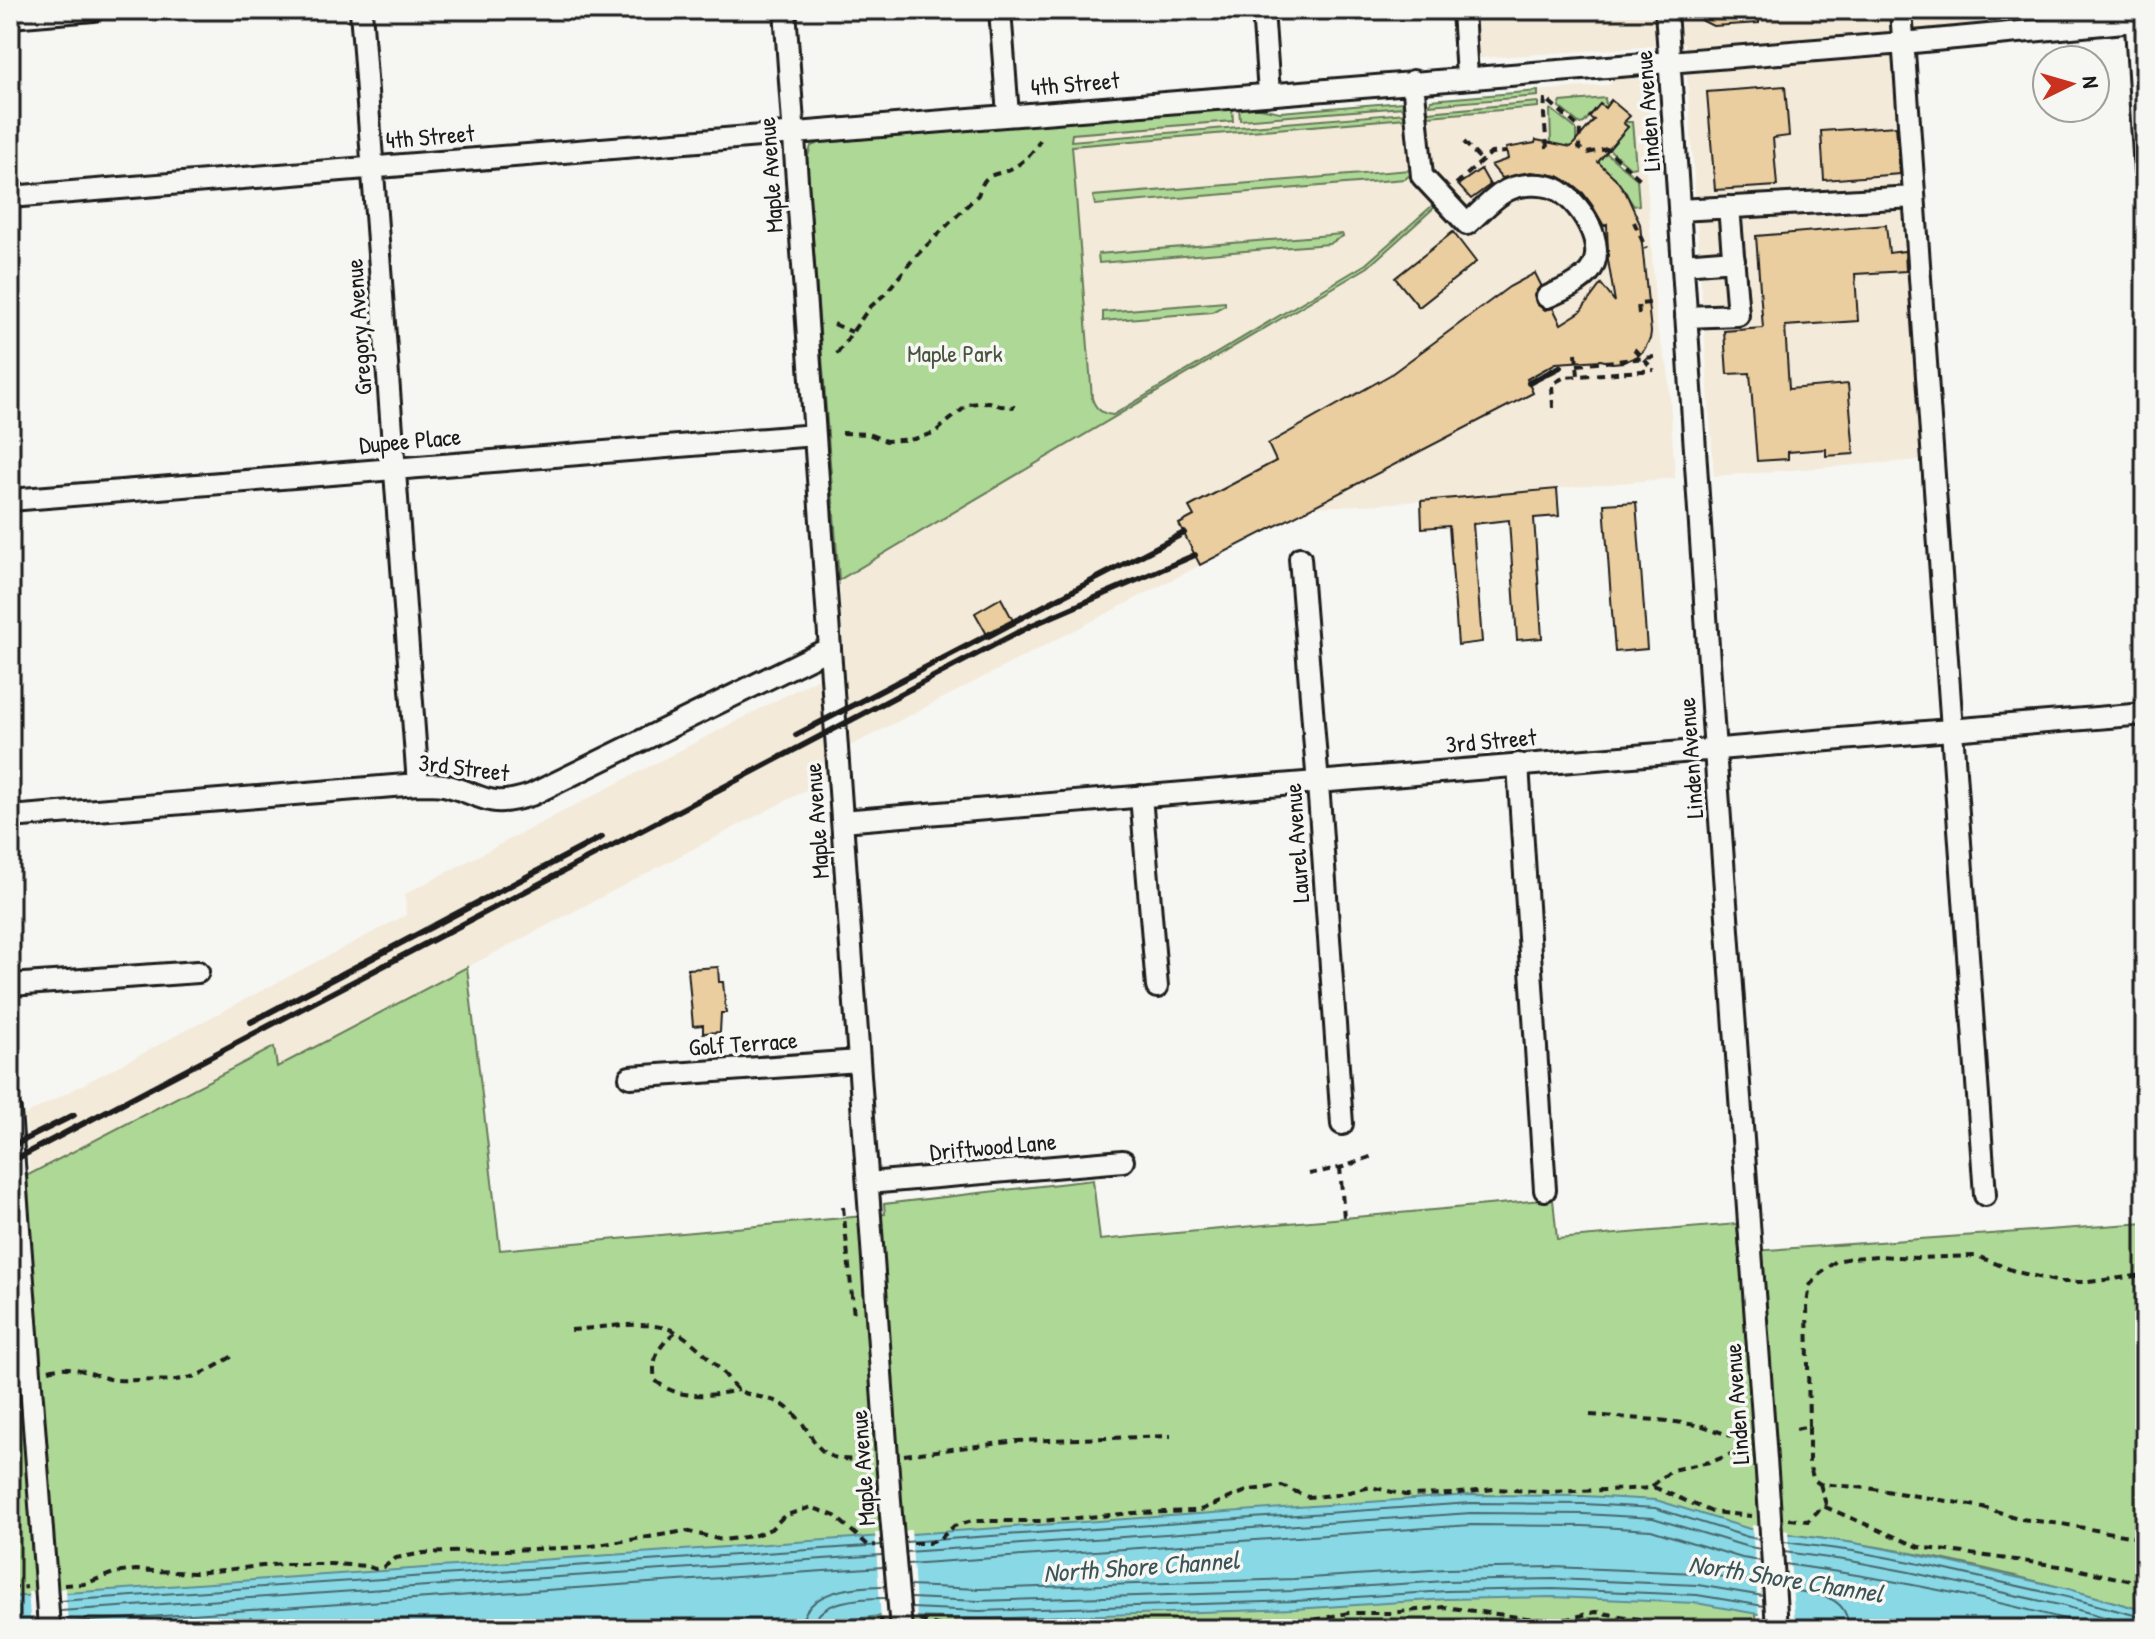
<svg xmlns="http://www.w3.org/2000/svg" width="2155" height="1639" viewBox="0 0 2155 1639" font-family="'Patrick Hand',sans-serif">
  <style>
    .built { fill: #f3ead9 }
    .green { fill: #aed896; stroke: #657a59; stroke-width: 2 }
    .water { fill: #88d8e5; stroke: #5d8d95; stroke-width: 2 }
    .pier { fill: #f6f6f2 }
    .lines { fill: none; stroke-linecap: round; stroke-linejoin: round }
    .shore { stroke: #47676c; stroke-width: 2 }
    .building { fill: #ebce9f; stroke: #1c1c1c; stroke-width: 2 }
    .minor-casing { stroke: #1c1c1c; stroke-width: 26 }
    .path { stroke: #1c1c1c; stroke-width: 4; stroke-dasharray: 8 6; stroke-linecap: butt }
    .minor { stroke: #f6f6f2; stroke-width: 20 }
    .rail { stroke: #1c1c1c; stroke-width: 6 }
    .minor-bridge-casing { stroke: #1c1c1c; stroke-width: 26; stroke-linecap: butt }
    .minor-bridge { stroke: #f6f6f2; stroke-width: 20 }
    .labels { text-anchor: middle; dominant-baseline: central; stroke-width: 7; stroke-linejoin: round; paint-order: stroke }
    .street-label { font-size: 24px; fill: #1c1c1c; stroke: #f6f6f2 }
    .park-label { font-size: 24px; fill: #485441; stroke: #f6f6f2 }
    .water-label { font-size: 26px; font-style: italic; fill: #3c5458; stroke: #f6f6f2 }
  </style>
  <rect width="100%" height="100%" fill="#f6f6f2"/>
  <filter id="ink" filterUnits="userSpaceOnUse"><feTurbulence type="fractalNoise" baseFrequency=".0125" numOctaves="2"/><feDisplacementMap in="SourceGraphic" scale="16" xChannelSelector="R" yChannelSelector="G"/><feConvolveMatrix kernelMatrix="1 2 1 2 8 2 1 2 1" color-interpolation-filters="sRGB"/></filter>
  <g filter="url(#ink)">
    <path class="built" d="M1463,10H1993L1994,30L1904,39L1933,459L1714,476L1685,44L1466,59Z
      M1618,75H1630L1639,80L1646,87L1652,102L1644,142L1657,329L1668,369L1675,478L1382,504L1313,507L850,746L839,580L1113,418L1099,410L1094,406L1092,398L1070,122L1250,106L1280,112L1609,85Z
      M819,678L827,779L276,1067L273,1047L30,1174L25,1115L406,915L405,894Z"/>
    <path class="green" d="M1538,91V96L1430,105L1431,100Z
      M1605,98L1606,106L1604,108L1600,104L1584,123L1580,124L1559,107L1561,102Z
      M1402,102L1403,107L1240,120L1239,107L1250,106L1280,112Z
      M1538,102V107L1429,116V112Z
      M1232,108L1233,121L1072,134L1071,141L1406,113V118L1072,146L1092,398C1095,409 1102,414 1113,415L1366,264L1434,204L1436,206L1368,267L839,580L807,159L811,146L819,143Z
      M1551,109L1576,129V144L1574,150L1551,143L1550,110Z
      M1625,122H1632L1636,167L1631,168L1604,145L1628,127L1624,124Z
      M1605,152L1637,179L1639,205L1634,206L1615,178L1586,156Z
      M1410,170V175L1405,179L1095,205L1093,196Z
      M1342,234L1343,236L1329,244L1099,263L1098,254Z
      M1225,302V305L1212,312L1103,321V312Z
      M467,967L500,1250L885,1214L884,1204L1093,1180L1100,1240L1553,1199L1557,1239L1737,1224L1739,1252L2145,1223V1611C2049,1583 1952,1558 1853,1543C1819,1538 1785,1534 1750,1529L1756,1629H10V1186L30,1174L274,1047L277,1067Z"/>
    <path class="water" d="M1470,1495L1584,1496L1656,1500L1750,1529L1854,1543L1913,1554L2069,1589L2145,1611V1629H1842L1696,1603L1553,1597L1447,1599L1295,1609L979,1619L879,1616L847,1620L821,1629H10V1597Z"/>
    <path class="pier" d="M1752,1525L1788,1531L1795,1626L1759,1618Z
      M911,1530L917,1620H881L875,1533Z
      M66,1588L68,1629H31L28,1592Z"/>
    <g class="lines">
      <path class="shore" d="M905,1542L1471,1503L1584,1504L1655,1508L1748,1537L1759,1539
        M1784,1542L1853,1551L1911,1562L2067,1597L2145,1618
        M906,1552L1471,1513L1584,1514L1653,1518L1745,1546L1760,1549
        M1784,1552L1851,1561L1909,1572L2064,1606L2145,1628
        M907,1564L1471,1525L1583,1526L1651,1530L1742,1558L1761,1561
        M1785,1564C1891,1579 1997,1599 2100,1629
        M909,1586L979,1589L1294,1579L1446,1569L1553,1567L1697,1573L1762,1583
        M1787,1589C1814,1595 1847,1592 1849,1629
        M910,1598L979,1601L1294,1591L1446,1581L1554,1579L1698,1585L1763,1596
        M59,1601L882,1545
        M911,1608L979,1611L1295,1601L1447,1591L1553,1589L1697,1595L1764,1606
        M60,1611L882,1555
        M61,1623L883,1567
        M801,1629C803,1590 855,1586 885,1586
        M813,1629C815,1599 863,1598 886,1598"/>
    </g>
    <path class="building" d="M1681,10H1759V23L1713,26Z
      M1785,86L1789,136L1773,138L1777,186L1715,190L1707,92Z
      M1611,100L1630,116L1623,123L1628,127L1598,162L1615,178L1626,193L1640,224L1651,332L1650,339L1644,350L1638,356L1624,362L1612,363L1601,360L1556,363L1527,379L1533,393L1200,565L1179,524L1194,516L1189,507L1276,461L1268,444L1390,375L1509,287L1535,273L1541,285L1534,295L1536,303L1545,310L1553,308L1561,324L1580,312L1601,284L1615,302L1608,260L1607,224L1604,226L1592,205L1583,193L1570,183L1558,176L1531,172L1502,178L1491,165L1508,159L1506,148L1535,143L1536,140L1571,147L1594,120L1589,117L1600,104L1605,108Z
      M1896,126L1900,174L1824,180L1821,131Z
      M1481,169L1490,185L1471,199L1458,185Z
      M1886,225L1889,253L1905,251L1906,271L1855,274L1858,321L1785,326L1789,389L1848,384L1854,454L1826,456V449L1788,452V459L1757,461L1750,373L1727,374L1724,331L1763,328L1756,236Z
      M1453,232L1476,262L1419,307L1395,278Z
      M1557,489L1559,516L1534,518L1542,638L1517,640L1509,520L1473,524L1482,642L1458,645L1449,526L1422,528L1421,501Z
      M1636,502L1647,649L1615,652L1604,504Z
      M1001,598L1015,624L989,638L975,613Z
      M718,967L719,982H723L726,1013H721L720,1032L703,1033V1025L693,1026L688,969Z"/>
    <g class="lines">
      <defs>
        <path id="minor" d="M361,10L418,784
          M785,10L891,1515
          M1000,10L1008,115
          M1263,10L1269,93
          M1463,10L1467,77
          M1666,10L1713,722L1769,1501
          M1901,10L1985,1195
          M2135,10L2145,171
          M10,17L94,10
          M1413,81L1422,176L1467,224C1479,214 1496,194 1510,189C1522,184 1541,183 1554,188C1579,199 1609,245 1590,271C1580,284 1562,290 1547,297
          M10,197L1903,43L2145,20
          M1679,210L1914,197
          M1683,264L1734,260
          M1686,317L1738,315L1729,207
          M10,500L815,435
          M1300,558L1320,810L1342,1124
          M1518,764L1545,1190
          M1141,796L1157,987
          M10,817L418,784C427,784 436,784 444,785C483,794 486,810 531,795L830,648
          M842,821L2145,714
          M10,985L198,972
          M630,1077L859,1061
          M10,1111L46,1583
          M868,1183L1123,1161"/>
      </defs>
      <use href="#minor" class="minor-casing"/>
      <path class="path" d="M1464,142L1482,161
        M1547,148L1544,115L1545,98L1580,128L1579,148L1587,153L1607,149L1641,180
        M1456,184L1491,153L1506,152
        M1634,222L1646,249
        M1639,314L1638,304L1651,303
        M834,324L852,332
        M1634,349L1654,370
        M1576,353L1578,376
        M837,354L869,308L885,294L915,257L978,195C980,190 982,182 987,178C992,174 1001,173 1006,171C1021,165 1033,154 1040,140
        M1577,365L1654,357
        M1553,408L1552,384L1565,377L1654,370
        M842,433L868,434L886,441L914,439L934,433L969,404L988,402L1001,406L1015,407
        M1340,1167L1344,1218
        M1309,1174L1343,1167L1376,1155
        M843,1207L854,1316
        M571,1330C602,1328 639,1320 669,1329C687,1334 712,1361 725,1375C729,1380 733,1385 737,1389C750,1398 770,1396 783,1405C822,1431 805,1467 869,1458
        M675,1332C659,1346 651,1358 655,1380C678,1401 710,1396 739,1390
        M49,1370C71,1363 89,1374 110,1379C120,1381 131,1380 142,1380C189,1382 196,1379 236,1354
        M1590,1415L1669,1421L1703,1426L1731,1436
        M1809,1426L1807,1304L1810,1285L1822,1272L1836,1261L1852,1258L1877,1256L1918,1258L1977,1256L2017,1272L2060,1282H2088L2145,1275
        M1796,1429L1809,1426V1465L1814,1480L1820,1484L1868,1488L1983,1507L2021,1519L2062,1524L2145,1539
        M904,1455L1017,1441L1171,1436
        M1820,1484L1827,1508
        M1652,1486L1672,1470L1714,1461L1738,1451
        M1789,1519L1808,1521L1823,1506L1919,1547L2067,1567L2145,1584
        M10,1536L13,1532L22,1531
        M913,1543H928L940,1539L954,1526L972,1521H1041L1134,1513L1198,1511L1249,1490L1282,1486L1308,1497L1336,1495L1371,1487L1405,1495L1452,1494L1494,1489L1549,1492L1656,1488L1712,1512L1752,1516
        M10,1585L19,1588L27,1587
        M64,1585L84,1584L114,1573L136,1570L195,1573L281,1564H331L367,1566L375,1569L384,1567L396,1558L424,1553L586,1547L686,1531L722,1540L753,1536L771,1529L784,1516L811,1507L835,1516L869,1546L876,1545
        M919,1620L952,1629
        M869,1629L875,1621L883,1620
        M1010,1629L1028,1626L1046,1629
        M1203,1629L1254,1624L1285,1626L1348,1613H1391L1444,1607L1556,1622L1595,1612L1639,1619L1669,1629"/>
      <use href="#minor" class="minor"/>
      <path class="rail" d="M1529,383L1560,367
        M796,735L1184,533
        M251,1022L602,837
        M10,1147L74,1115
        M10,1162L1030,626L1195,555"/>
      <defs>
        <path id="minor-bridge" d="M1769,1501L1777,1629
          M891,1515L901,1629
          M46,1583L49,1629"/>
      </defs>
      <use href="#minor-bridge" class="minor-bridge-casing"/>
      <use href="#minor-bridge" class="minor-bridge"/>
    </g>
  </g>
  <g class="labels">
    <g class="street-label">
      <text transform="translate(1075 83) rotate(-5)">4th Street</text>
      <text transform="translate(1647 111) rotate(-94)">Linden Avenue</text>
      <text transform="translate(430 136) rotate(-5)">4th Street</text>
      <text transform="translate(770 175) rotate(-94)">Maple Avenue</text>
      <text transform="translate(358 327) rotate(-94)">Gregory Avenue</text>
      <text transform="translate(410 440) rotate(-5)">Dupee Place</text>
      <text transform="translate(1491 740) rotate(-5)">3rd Street</text>
      <text transform="translate(1690 758) rotate(-94)">Linden Avenue</text>
      <text transform="translate(464 767) rotate(7)">3rd Street</text>
      <text transform="translate(816 821) rotate(-94)">Maple Avenue</text>
      <text transform="translate(1296 843) rotate(-94)">Laurel Avenue</text>
      <text transform="translate(743 1043) rotate(-4)">Golf Terrace</text>
      <text transform="translate(993 1146) rotate(-5)">Driftwood Lane</text>
      <text transform="translate(1736 1404) rotate(-94)">Linden Avenue</text>
      <text transform="translate(862 1468) rotate(-94)">Maple Avenue</text>
    </g>
    <g class="park-label">
      <text x="955" y="353">Maple Park</text>
    </g>
    <g class="water-label">
      <text transform="translate(1141 1566) rotate(-4)">North Shore Channel</text>
      <text transform="translate(1786 1578) rotate(9)">North Shore Channel</text>
    </g>
  </g>
  <rect width="2155" height="1639" fill="none" stroke="#f6f6f2" stroke-width="40"/>
  <rect x="20" y="20" width="2115" height="1599" fill="none" stroke="#1c1c1c" stroke-width="3" filter="url(#ink)"/>
  <g transform="translate(2071 84) rotate(85)"><circle r="38" fill="#f6f6f2" stroke="#9f9f9c" stroke-width="2"/>
  <path d="M0-6L14 30L0 20L-14 30Z" fill="#c8321e"/>
  <text y="-12" font-size="22" font-weight="bold" text-anchor="middle" fill="#1c1c1c">N</text>
  </g>
</svg>
